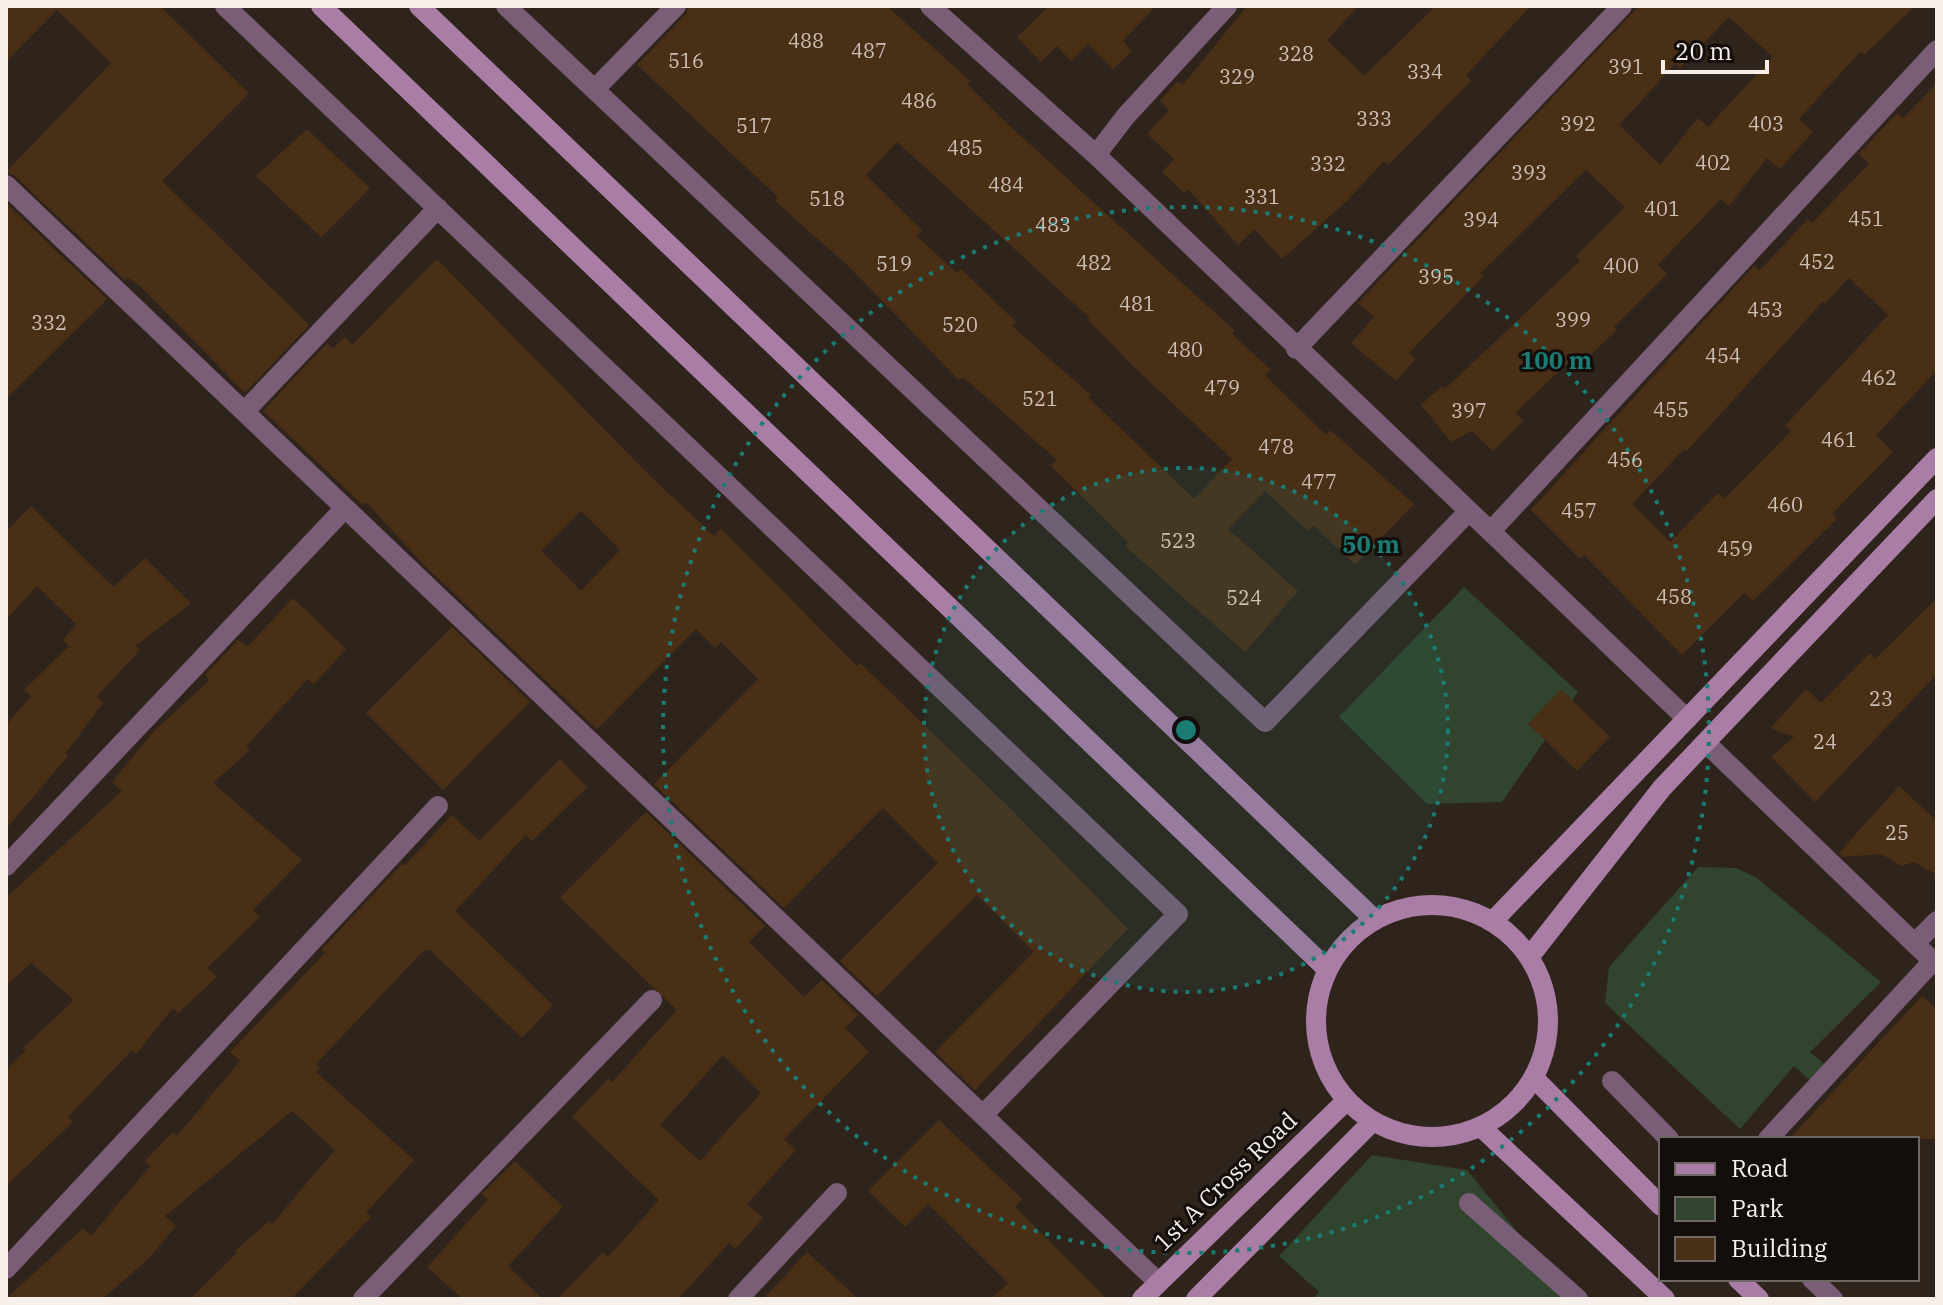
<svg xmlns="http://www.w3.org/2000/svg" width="1943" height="1305" viewBox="0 0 1943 1305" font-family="'IBM Plex Serif',serif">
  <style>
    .park { fill: #31442d }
    .building { fill: #4a2f17; fill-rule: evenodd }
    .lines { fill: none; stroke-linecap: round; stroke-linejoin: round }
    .street { stroke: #7a5e77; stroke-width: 20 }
    .secondary { stroke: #a97da5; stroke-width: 20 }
    .ring { fill: none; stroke: #1b7c74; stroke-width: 4; stroke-dasharray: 4 8 }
    .labels { text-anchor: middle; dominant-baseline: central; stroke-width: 6; stroke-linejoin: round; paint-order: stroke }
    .number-label { font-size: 20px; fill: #ccbfb5 }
    .street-label { font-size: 24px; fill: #f7efea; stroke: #130e0b }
    .centre { fill: #1b7c74; stroke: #130e0b; stroke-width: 4 }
    .ring-label { font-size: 24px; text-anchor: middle; font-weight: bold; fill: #1b7c74; stroke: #130e0b; stroke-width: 6; stroke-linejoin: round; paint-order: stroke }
  </style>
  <rect width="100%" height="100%" fill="#2f241b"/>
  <path class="park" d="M1464,587L1578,692L1502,802L1427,804L1339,717Z
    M1698,867L1736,868L1757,878L1881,982L1810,1052L1829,1068L1814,1084L1794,1066L1740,1129L1605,1003L1609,967Z
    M1372,1155L1467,1170L1572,1299H1313L1319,1292L1279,1256Z"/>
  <path class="building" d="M6,6H160L249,93L162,181L309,325L245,393L140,286L128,278L125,280L15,176L6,172L111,63L57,10L6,62Z
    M689,6H887L970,81L967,84L1014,130L1235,331L1232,334L1270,369L1265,375L1326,435L1330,430L1414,504L1355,565L1313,525L1308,531L1265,491L1228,529L1298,591L1245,652L1125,546L1128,542L1051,466L1057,460L963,377L959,380L847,265L775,201L778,197L637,65L685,15ZM897,142L1090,318L1088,320L1134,367L1232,459L1194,499L1089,398L1091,395L1012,326L1016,322L961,269L957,273L917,236L922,230L866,175Z
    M1049,6H1156L1123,41L1132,51L1113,69L1088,44L1071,61L1057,46L1041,62L1017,37Z
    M1247,6H1358L1327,40L1364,76L1436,6H1531L1466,75L1471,81L1420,133L1388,165L1384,161L1347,201L1282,259L1255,229L1238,245L1188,189L1184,193L1162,172L1174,159L1147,134L1169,110L1160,101L1178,81L1183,85Z
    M1639,6H1915L1864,55L1861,51L1799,119L1813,132L1780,169L1767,158L1729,206L1721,199L1658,265L1667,274L1614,327L1617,330L1581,364L1574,357L1515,413L1523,421L1493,451L1472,431L1451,442L1421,405L1442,386L1445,389L1580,261L1576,256L1625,207L1586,170L1480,274L1484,276L1409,353L1415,359L1396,381L1351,343L1374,317L1358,303ZM1729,17L1773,57L1708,127L1698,118L1660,165L1619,125L1675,64L1680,68Z
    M1937,83V370L1876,435L1893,452L1832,514L1837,519L1753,601L1744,593L1682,655L1584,555L1580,559L1531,510L1754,266L1759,271L1808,219L1812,223L1869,164L1859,154L1897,113L1903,118ZM1849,278L1888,315L1785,426L1791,431L1724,499L1718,493L1670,542L1632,504L1684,449L1687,451L1823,301L1825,303Z
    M307,129L370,188L321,237L256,176Z
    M6,203L107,299L6,399Z
    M437,259L647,473L714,536L721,529L857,666L860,663L1009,807L1128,929L975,1090L935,1052L1034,952L977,895L877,996L840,961L938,863L883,808L784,908L654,784L758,679L721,642L715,648L696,629L597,729L425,566L366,502L363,505L263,411L327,343L333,349L345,337L352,345ZM581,511L620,550L581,591L541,551Z
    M31,506L113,587L145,558L191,603L136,646L140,650L97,696L103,703L65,754L68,756L6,829V725L31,696L24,690L69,646L63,640L76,624L37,586L6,620V532Z
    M293,598L346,649L314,684L308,679L246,746L250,750L213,783L302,860L253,910L260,917L207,968L217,977L178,1013L173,1008L136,1054L132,1050L68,1117L73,1122L6,1186V1070L26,1050L23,1048L74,1000L31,963L6,986V898L122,791L112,782L155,730L210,680L205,675L238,640L247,647Z
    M1937,598V674L1815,802L1771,757L1794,737L1771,728L1806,689L1821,703L1870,653L1875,659Z
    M452,627L530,702L443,790L366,713Z
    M1561,689L1610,737L1577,771L1528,724Z
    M560,759L587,787L532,841L526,835L455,911L553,1005L522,1038L430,950H424L316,1064L320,1068L316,1072L414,1160L366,1213L371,1217L291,1299H190L237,1253L235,1251L269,1221L272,1224L335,1150L292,1111L165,1216L176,1226L149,1258L103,1299H6L83,1228L91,1236L150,1166L145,1161L173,1132L177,1136L240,1061L230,1052L325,953L321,950L402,864L404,866L452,815L479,841Z
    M1899,786L1937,821V875L1914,862L1901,866L1881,854L1843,857L1839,853Z
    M646,812L765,926L749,942L804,997L822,980L858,1015L845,1028L869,1052L784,1139L796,1150L747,1204L763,1218L735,1249L729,1243L678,1299H557L603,1252L608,1257L659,1200L572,1117L608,1079L612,1082L677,1010L560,898ZM723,1055L761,1093L700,1161L660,1125Z
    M1922,996L1937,1009V1139H1789Z
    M939,1120L1022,1199L1015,1207L1107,1299H991L1008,1283L928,1204L905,1227L868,1191Z
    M515,1161L563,1207L508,1266L543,1299H463L427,1267L488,1200L482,1194Z
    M807,1252L858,1299H763Z"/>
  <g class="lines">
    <path class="street" d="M225,6L1178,914L983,1115
      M506,6L1265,722L1469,511
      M930,6L1096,155L1687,719
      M595,89L676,6
      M1096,155L1125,117L1227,6
      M6,185L1158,1282
      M1296,349L1622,6
      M245,411L438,208
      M1491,531L1937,50
      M1706,743L1937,965
      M6,866L345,508
      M1916,942L1937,921
      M1612,1081L1669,1139
      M1768,1139L1933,961
      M1469,1203L1578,1299
      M6,1269L438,806
      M1812,1279L1833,1299
      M363,1299L652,1000
      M738,1299L837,1193"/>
    <path class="secondary" d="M321,6L1327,969
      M419,6L1374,919
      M1316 1021a116 116 0 1 1 232 0a116 116 0 1 1-232 0Z
      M1494,920L1937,458
      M1530,956L1662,788L1937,499
      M1534,1078L1661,1206
      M1481,1127L1665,1299
      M1738,1279L1759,1299
      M1142,1299L1346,1101
      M1196,1299L1372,1122"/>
  </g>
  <circle cx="1186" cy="730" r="262" fill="#1b7c74" fill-opacity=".12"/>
  <g class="ring">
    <circle cx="1186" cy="730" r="262"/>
    <circle cx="1186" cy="730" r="523"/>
  </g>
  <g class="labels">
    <g class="number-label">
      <text x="806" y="40">488</text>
      <text x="869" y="50">487</text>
      <text x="1296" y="53">328</text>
      <text x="686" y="60">516</text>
      <text x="1626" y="66">391</text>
      <text x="1425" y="71">334</text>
      <text x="1237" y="76">329</text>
      <text x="919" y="100">486</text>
      <text x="1374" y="118">333</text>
      <text x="1578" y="123">392</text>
      <text x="1766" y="123">403</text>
      <text x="754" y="125">517</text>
      <text x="965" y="147">485</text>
      <text x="1713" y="162">402</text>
      <text x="1328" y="163">332</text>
      <text x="1529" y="172">393</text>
      <text x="1006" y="184">484</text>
      <text x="1262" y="196">331</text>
      <text x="827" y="198">518</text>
      <text x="1662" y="208">401</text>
      <text x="1866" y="218">451</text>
      <text x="1481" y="219">394</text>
      <text x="1053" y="224">483</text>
      <text x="1817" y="261">452</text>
      <text x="1094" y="262">482</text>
      <text x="894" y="263">519</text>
      <text x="1621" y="265">400</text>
      <text x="1436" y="276">395</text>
      <text x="1137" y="303">481</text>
      <text x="1765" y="309">453</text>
      <text x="1573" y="319">399</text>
      <text x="49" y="322">332</text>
      <text x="960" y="324">520</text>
      <text x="1185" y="349">480</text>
      <text x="1723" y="355">454</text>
      <text x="1879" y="377">462</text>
      <text x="1222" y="387">479</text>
      <text x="1040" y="398">521</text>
      <text x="1671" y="409">455</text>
      <text x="1469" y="410">397</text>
      <text x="1839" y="439">461</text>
      <text x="1276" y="446">478</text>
      <text x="1625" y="459">456</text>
      <text x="1319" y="481">477</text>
      <text x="1785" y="504">460</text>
      <text x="1579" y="510">457</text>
      <text x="1178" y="540">523</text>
      <text x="1735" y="548">459</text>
      <text x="1674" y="596">458</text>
      <text x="1244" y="597">524</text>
      <text x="1881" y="698">23</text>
      <text x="1825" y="741">24</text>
      <text x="1897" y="832">25</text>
    </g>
    <g class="street-label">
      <text transform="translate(1225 1181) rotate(-44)">1st A Cross Road</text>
    </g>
  </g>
  <circle cx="1186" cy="730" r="12" class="centre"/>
  <g class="ring-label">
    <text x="1556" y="369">100 m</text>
    <text x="1371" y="553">50 m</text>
  </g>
  <rect width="1943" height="1305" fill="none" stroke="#f7efea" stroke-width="16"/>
  <rect x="1659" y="1137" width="260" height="144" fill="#130e0b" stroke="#6e6864" stroke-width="2"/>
  <rect x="1675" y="1163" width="40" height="12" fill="#a97da5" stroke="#6e6864" stroke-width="2"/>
  <text x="1731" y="1177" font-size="24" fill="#f7efea">Road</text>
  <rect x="1675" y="1197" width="40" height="24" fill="#31442d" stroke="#6e6864" stroke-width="2"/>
  <text x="1731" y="1217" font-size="24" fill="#f7efea">Park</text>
  <rect x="1675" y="1237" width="40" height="24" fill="#4a2f17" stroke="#6e6864" stroke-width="2"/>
  <text x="1731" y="1257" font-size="24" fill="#f7efea">Building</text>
  <path d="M1663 60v12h104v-12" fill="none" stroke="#f7efea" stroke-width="4"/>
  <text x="1675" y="60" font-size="24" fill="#f7efea" stroke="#130e0b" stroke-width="6" paint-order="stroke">20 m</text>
</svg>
